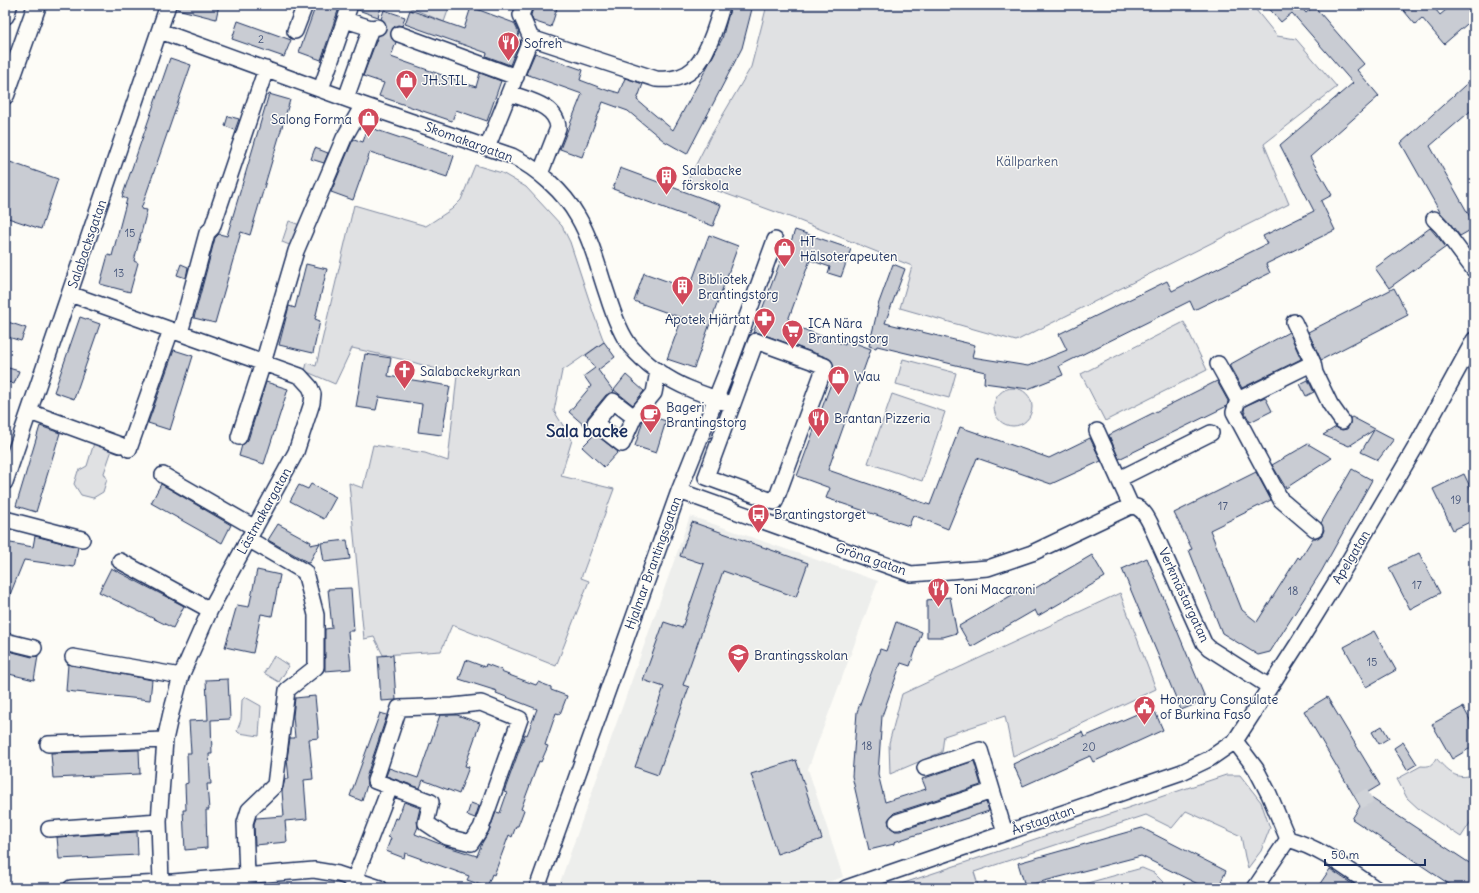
<svg xmlns="http://www.w3.org/2000/svg" width="1479" height="893" viewBox="0 0 1479 893" font-family="Delius,sans-serif">
  <style>
    .built { fill: #edeeec }
    .green { fill: #e0e1e3; stroke: #7e88a0 }
    .building { fill: #c9ccd3; stroke: #1b2f5e }
    .lines { fill: none; stroke-linecap: round; stroke-linejoin: round }
    .minor-tunnel { stroke: #d0d3d8; stroke-width: 15; stroke-dasharray: 15 8; stroke-linecap: butt }
    .minor-casing { stroke: #1b2f5e; stroke-width: 18 }
    .major-casing { stroke: #1b2f5e; stroke-width: 21 }
    .minor { stroke: #fdfcf7; stroke-width: 15 }
    .major { stroke: #fdfcf7; stroke-width: 18 }
    .labels { text-anchor: middle; dominant-baseline: central; stroke-width: 3; stroke-linejoin: round; paint-order: stroke }
    .number-label { font-size: 11px; fill: #46567b }
    .poi-label { font-size: 13px; fill: #1b2f5e; stroke: #fdfcf7; text-anchor: start }
    .street-label { font-size: 13px; fill: #1b2f5e; stroke: #fdfcf7 }
    .park-label { font-size: 13px; fill: #4c5c7f; stroke: #fdfcf7 }
    .district-label { font-size: 17px; font-weight: bold; fill: #1b2f5e; stroke: #fdfcf7 }
  </style>
  <rect width="100%" height="100%" fill="#fdfcf7"/>
  <filter id="ink" filterUnits="userSpaceOnUse"><feTurbulence type="fractalNoise" baseFrequency=".025" numOctaves="2"/><feDisplacementMap in="SourceGraphic" scale="8" xChannelSelector="R" yChannelSelector="G"/><feConvolveMatrix kernelMatrix="1 2 1 2 8 2 1 2 1" color-interpolation-filters="sRGB"/></filter>
  <g filter="url(#ink)">
    <path class="built" d="M690,516L878,581L808,769L843,877L811,888H558Z"/>
    <path class="green" d="M404,5H450L444,22Z
      M767,5H1252L1277,36L1296,39L1337,87L1264,144L1289,204L1016,341L900,308L912,266L795,219L688,180L710,137L751,67Z
      M475,165L502,173L526,187L562,226L570,242L594,315L604,342L562,371L554,411L572,440L561,476L614,489L581,578L589,581L556,666L452,625L441,651L383,655L374,637L364,639L349,483L363,488L373,445L425,453L448,461L457,375L409,361L352,348L335,384L305,371L307,363L316,366L354,205L426,226L452,209L461,200Z
      M289,221L300,225L292,246L282,242Z
      M1184,322L1207,370L1105,421L1081,374Z
      M903,359L956,373L949,398L896,384Z
      M994 407a19 19 0 1 1 38 0a19 19 0 1 1-38 0Z
      M892,394L945,412L922,481L868,463Z
      M94,443L112,450L104,473L107,479L103,492L93,498L81,495L74,484L78,471L87,466Z
      M1120,593L1156,689L1013,756L1005,716L944,736L942,752L890,774L889,743L902,694Z
      M274,656L289,666L279,682L264,673Z
      M245,697L261,706L259,736L239,733L237,731L241,720L242,700Z
      M1436,758C1447,770 1456,782 1474,774V817L1461,837L1420,810L1407,798L1397,779L1421,766C1430,767 1432,765 1436,758Z
      M1226,775H1240L1261,802L1270,828L1261,851L1248,868L1245,857L1241,836L1186,811L1172,828L1146,815L974,872L979,888H889Z
      M1142,868L1154,873L1169,888H1069Z"/>
    <path class="building" d="M177,5H219L216,19L177,9Z
      M316,5H340L321,60L299,52Z
      M359,5H382L378,17L358,10Z
      M534,5H558L551,27L533,21L531,15Z
      M731,5H753L742,48L687,154L664,141L628,111L603,102L582,157L560,149L582,94L526,74L535,53L583,70L580,80L609,91V90L619,93L625,78L643,84L637,100L673,130L712,58L722,39Z
      M1266,5H1301L1300,6L1306,13L1314,6L1364,64L1357,70L1379,96L1310,157L1332,195L1321,201L1335,230L1266,264L1270,273L1194,310L1190,301L1059,366L1063,375L1028,389L984,383L985,372L877,346L876,348L869,346L878,308H877L893,264L905,269L885,323L975,345L972,357L1028,366L1067,350L1059,334L1167,281L1172,291L1267,244L1263,236L1314,211L1280,145L1353,83L1292,13L1281,22Z
      M1399,5H1432L1440,15L1452,5H1474V18L1444,44L1422,18L1415,24Z
      M471,7L514,23L519,33L517,39L520,40L510,65L486,56L487,53L405,24L410,10L464,29Z
      M384,10L405,17L402,26L398,25L394,27L390,31L392,39L396,42L391,57L476,87L480,73L501,81L487,121L456,110L452,121L379,96L384,83L363,76L378,36L383,34L386,30L385,22L381,19Z
      M238,21L291,40L284,57L232,39Z
      M170,58L191,65L141,209L147,210L134,261L138,263L130,292L100,284L108,255L112,256L127,199L122,197Z
      M1474,77V108L1430,146L1474,224V228L1460,236L1449,222L1440,212L1401,143Z
      M269,94L290,100L250,235L241,232L215,323L194,318L215,238L219,234L227,236Z
      M228,116L239,119L235,130L225,126Z
      M368,127L454,156L447,177L370,152L353,200L331,192L352,142L354,139L363,142Z
      M315,148L328,153L324,163L311,159Z
      M10,162L58,179L41,229L5,217V178Z
      M620,168L721,205L713,226L613,189Z
      M1430,228L1446,247L1389,288L1375,268Z
      M795,230L851,249L841,277L828,273L830,267L810,260L787,323L845,345L847,340L871,349L828,470L930,505L960,427L1049,458L1090,438L1101,461L1051,484L977,458L948,529L913,515L909,526L826,498L830,488L797,476L836,370L834,369L832,361L828,358L759,333H753L782,257L785,259Z
      M709,235L738,246L694,368L667,359L682,318L634,301L644,273L689,289Z
      M181,264L188,267L186,278L177,275Z
      M306,264L327,269L315,319L320,321L313,353L279,345L289,306L295,308Z
      M1394,288L1408,315L1321,360L1308,332Z
      M80,317L100,324L74,399L54,392Z
      M5,321L26,328L21,341L5,336Z
      M1289,332L1301,359L1242,388L1229,365Z
      M604,342L615,357L598,370L614,392L606,395L588,417L585,426L569,412L591,386L584,376L595,368L586,355Z
      M174,350L193,356L170,430L148,423Z
      M365,354L391,358L388,376L450,386L442,435L418,432L422,404L379,397L376,410L356,407Z
      M5,367L19,371L14,384L5,381Z
      M626,375L644,391L633,405L614,390Z
      M1308,380L1314,392L1306,396L1300,384Z
      M1217,381L1228,401L1227,406L1119,459L1109,435Z
      M266,382L288,389L264,464L239,456L242,445L248,440Z
      M1265,397L1272,411L1250,422L1244,411L1245,406Z
      M647,415L666,421L656,453L635,446L643,420Z
      M1352,417L1394,439L1378,460L1361,452L1374,430L1349,446L1323,435L1336,427L1342,430L1347,429L1350,424V418Z
      M40,426L60,433L36,512L16,506Z
      M595,434L618,452L604,467L582,447Z
      M1308,444L1332,458L1286,488L1272,465Z
      M1352,469L1372,480L1321,572L1270,652L1258,655L1222,633L1189,550L1192,549L1174,513L1256,472L1271,500L1210,530L1242,610L1257,622L1298,557L1300,559L1313,538H1318L1322,535L1324,530L1321,523Z
      M1464,474L1474,495V520L1453,530L1433,489Z
      M161,484L231,525L222,543L151,503Z
      M311,484L336,497L324,519L290,501L299,485L308,489Z
      M692,522L808,563L796,597L723,571L683,685L689,687L658,775L635,767L664,687L643,680L664,622L682,628L704,564L680,556Z
      M278,524L311,542L310,545L320,543L309,563L268,540Z
      M35,536L78,547L74,567L24,560L5,607V542L33,547Z
      M347,540L350,559L324,562L321,543Z
      M1419,553L1440,593L1410,609L1389,568Z
      M1092,555L1105,577L1038,616L1035,610L971,647L959,626L1024,588L1027,593Z
      M1147,558L1206,700L1181,710L1122,569Z
      M111,568L184,606L173,628L99,592Z
      M257,570L280,575L272,616L261,614L253,653L225,647L237,605L249,607Z
      M351,588L354,631H348L351,669L325,671V629L332,628L328,589Z
      M950,597L957,633L943,637H927V600Z
      M896,622L922,632L910,666L901,663L882,716L878,774L885,802L926,789L922,779L974,761L981,785L894,813L891,816L888,820L889,825L895,831H900L986,802L989,811L894,842V844L869,850L852,776L857,712L880,649L886,651Z
      M1374,631L1396,670L1366,687L1344,647Z
      M5,650L32,657L38,656L34,680L5,673Z
      M393,655L396,700L381,701L378,656Z
      M466,660L485,667L486,664L502,670L501,672L536,685L538,682L551,687V690L567,696L560,714L556,713L545,745L548,746L541,762L539,761L521,809L524,810L518,826H516L512,837L509,835L494,875L492,874L487,887L467,880L469,876L405,853L404,858L386,851L391,838L388,837L395,818L398,819L404,802L420,808L417,821L418,827L415,834L445,846L477,856L482,843L489,831L496,812L500,813L507,793L504,792L525,734L527,735L537,709L496,693L497,691L459,679Z
      M68,664L152,680L150,700L66,691Z
      M228,679L230,719L211,720L212,754H209L211,784H207L209,810H206L207,848L185,850L183,810H186L185,784L188,783L187,753H191L189,721L208,720L206,680Z
      M315,696L319,738L309,739L313,779L304,780L307,819L285,821L287,842L255,845L254,824L256,818L284,816L282,791L285,779H289L287,759L290,738H295L293,716L295,698Z
      M1327,697L1380,785L1365,794L1474,866V888H1455L1352,819L1360,806L1304,711Z
      M1153,707L1163,730L1093,762L1090,756L1023,786L1013,764L1082,732L1084,737Z
      M1463,707L1474,727V746L1452,759L1432,724Z
      M380,713L387,715L366,778L367,785L362,801L350,796Z
      M440,715H457L480,723L465,766L469,767L459,794L423,780L420,788L386,776L389,768L418,778Z
      M1382,726L1389,738L1379,744L1372,732Z
      M1403,742L1417,764L1407,770L1394,748Z
      M139,750L140,774L53,778L51,753Z
      M796,760L822,839L777,854L751,774Z
      M471,803L479,806L475,818L467,815Z
      M1142,828L1226,871L1218,888H1206L1141,856L1025,886L1018,863Z
      M137,832L138,855L59,859L57,837Z
      M1330,869L1358,888H1317Z"/>
    <g class="lines">
      <path class="minor-tunnel" d="M378,27L399,34
        M1358,802L1370,795"/>
      <defs>
        <path id="minor" d="M525,5L521,15L531,38
          M345,20L371,28L378,27
          M160,31L363,105L512,156C538,169 564,192 578,217C592,241 598,268 607,294C612,310 620,334 631,347C645,364 668,380 690,389C704,395 718,399 732,405
          M295,31L305,5
          M399,34L516,77
          M321,89L350,5
          M509,93C527,100 557,105 558,128L540,174
          M346,98L371,28
          M487,148L531,38L656,79C691,82 702,64 713,34C716,25 720,15 722,5
          M1434,219L1442,227L1474,270
          M70,294L300,376L310,387L313,394L312,403L296,452L210,610L181,676L171,713L165,740L159,821L161,883
          M1294,322L1313,363L1315,373L1330,404L1342,421
          M180,333L207,233L212,228L266,69
          M756,341L825,366L775,502L706,477Z
          M1218,364L1238,400L1234,412L1281,500L1315,529
          M1238,400L1313,363
          M38,415L120,445
          M634,417L613,401L595,423L622,444L634,417L654,393L658,371
          M1097,431L1131,506
          M239,437L263,363L296,251L344,138L363,105
          M129,449L171,330
          M163,475L255,528
          M1119,479L1211,433
          M5,482L168,5
          M679,491L911,574L988,568L1032,553L1131,506
          M1131,506C1141,506 1146,515 1150,523L1204,643L1209,648L1270,687
          M5,519L82,539
          M120,561L210,610
          M5,641L34,648
          M73,657L181,676
          M481,703L520,719L481,828L471,843L447,837L426,823L431,802L375,781L399,708L453,706Z
          M1235,741L1256,769L1269,794L1288,839C1321,848 1347,869 1375,888
          M48,744L165,740
          M925,768L980,750L1005,833
          M897,822L992,791
          M49,829L159,821
          M247,875L245,823L249,810L275,785L287,690L316,667V615L305,572L248,539
          M71,888L161,883L314,870L338,874L380,888
          M351,888L390,787
          M537,888L679,491L730,363L775,240
          M846,888L1182,772L1209,759L1235,741L1297,645L1347,564L1415,448L1474,340
          M1255,888L1288,839"/>
        <path id="major" d="M5,15L8,5
          M5,95L37,5"/>
      </defs>
      <use href="#minor" class="minor-casing"/>
      <use href="#major" class="major-casing"/>
      <use href="#minor" class="minor"/>
      <use href="#major" class="major"/>
    </g>
  </g>
  <defs>
    <symbol id="restaurant-pin" viewBox="-11 -11 22 30"><path d="M0 17L-7.5 6A9.5 9.5 0 1 1 7.5 6Z" fill="#d1495b" stroke="#fdfcf7"/><path d="M-5-6h1v4h1v-4h1v4h1v-4h1v5L-1.5 .5V6h-2V.5L-5-1ZM5-6V6H3V1.5H1.5Q1.5-4 5-6Z" fill="#fff"/></symbol>
    <symbol id="shop-pin" viewBox="-11 -11 22 30"><path d="M0 17L-7.5 6A9.5 9.5 0 1 1 7.5 6Z" fill="#d1495b" stroke="#fdfcf7"/><path d="M-5-2.5h2.3a2.7 3.5 0 0 1 5.4 0H5L5.5 6h-11ZM-1.5-2.5h3a1.5 2.3 0 0 0-3 0Z" fill="#fff"/></symbol>
    <symbol id="building-pin" viewBox="-11 -11 22 30"><path d="M0 17L-7.5 6A9.5 9.5 0 1 1 7.5 6Z" fill="#d1495b" stroke="#fdfcf7"/><path d="M-4-6H4V6H1V3H-1V6H-4ZM-2.5-4.3h1.7v1.8h-1.7ZM.8-4.3h1.7v1.8H.8ZM-2.5-1h1.7V.8h-1.7ZM.8-1h1.7V.8H.8Z" fill="#fff"/></symbol>
    <symbol id="pharmacy-pin" viewBox="-11 -11 22 30"><path d="M0 17L-7.5 6A9.5 9.5 0 1 1 7.5 6Z" fill="#d1495b" stroke="#fdfcf7"/><path d="M-2-6h4v4h4v4h-4v4h-4v-4h-4v-4h4Z" fill="#fff"/></symbol>
    <symbol id="supermarket-pin" viewBox="-11 -11 22 30"><path d="M0 17L-7.5 6A9.5 9.5 0 1 1 7.5 6Z" fill="#d1495b" stroke="#fdfcf7"/><path d="M-6-5.5h2.5l.6 2H6L4.5 2H-2.5L-4.4-4H-6ZM-1.5 3.2a1.3 1.3 0 1 0 .1 0ZM3 3.2a1.3 1.3 0 1 0 .1 0Z" fill="#fff"/></symbol>
    <symbol id="church-pin" viewBox="-11 -11 22 30"><path d="M0 17L-7.5 6A9.5 9.5 0 1 1 7.5 6Z" fill="#d1495b" stroke="#fdfcf7"/><path d="M-1.2-6h2.4v3.5h3.3v2.4h-3.3V6h-2.4V-.1h-3.3v-2.4h3.3Z" fill="#fff"/></symbol>
    <symbol id="cafe-pin" viewBox="-11 -11 22 30"><path d="M0 17L-7.5 6A9.5 9.5 0 1 1 7.5 6Z" fill="#d1495b" stroke="#fdfcf7"/><path d="M-5.5-4.5H6V0H3Q3 3.5 0 3.5H-2.5Q-5.5 3.5-5.5 0ZM3-3.2v2h1.7v-2ZM-6 4.5H4V6H-6Z" fill="#fff"/></symbol>
    <symbol id="bus-pin" viewBox="-11 -11 22 30"><path d="M0 17L-7.5 6A9.5 9.5 0 1 1 7.5 6Z" fill="#d1495b" stroke="#fdfcf7"/><path d="M-5-6H5V4H4V6H2V4H-2V6H-4V4H-5ZM-3.5-4V0h7V-4ZM-3.5 1.2v1.5H-2V1.2ZM2 1.2v1.5H3.5V1.2Z" fill="#fff"/></symbol>
    <symbol id="school-pin" viewBox="-11 -11 22 30"><path d="M0 17L-7.5 6A9.5 9.5 0 1 1 7.5 6Z" fill="#d1495b" stroke="#fdfcf7"/><path d="M0-5L7-2L0 1L-7-2ZM-4 1L0 2.5L4 1V4Q0 6-4 4Z" fill="#fff"/></symbol>
    <symbol id="civic-pin" viewBox="-11 -11 22 30"><path d="M0 17L-7.5 6A9.5 9.5 0 1 1 7.5 6Z" fill="#d1495b" stroke="#fdfcf7"/><path d="M-.6-6.5H3V-4.5H.6V-3L4-1V1h2V6H-6V1h2V-1L-.6-3ZM-1.2 2.5V6h2.4V2.5Z" fill="#fff"/></symbol>
  </defs>
  <g fill-rule="evenodd">
    <use href="#restaurant-pin" x="496" y="30" width="25" height="34"/>
    <use href="#shop-pin" x="394" y="68" width="25" height="34"/>
    <use href="#shop-pin" x="356" y="106" width="25" height="34"/>
    <use href="#building-pin" x="654" y="164" width="25" height="34"/>
    <use href="#shop-pin" x="772" y="236" width="25" height="34"/>
    <use href="#building-pin" x="670" y="274" width="25" height="34"/>
    <use href="#pharmacy-pin" x="752" y="306" width="25" height="34"/>
    <use href="#supermarket-pin" x="780" y="318" width="25" height="34"/>
    <use href="#church-pin" x="392" y="358" width="25" height="34"/>
    <use href="#shop-pin" x="826" y="364" width="25" height="34"/>
    <use href="#cafe-pin" x="638" y="402" width="25" height="34"/>
    <use href="#restaurant-pin" x="806" y="406" width="25" height="34"/>
    <use href="#bus-pin" x="746" y="502" width="25" height="34"/>
    <use href="#restaurant-pin" x="926" y="576" width="25" height="34"/>
    <use href="#school-pin" x="726" y="642" width="25" height="34"/>
    <use href="#civic-pin" x="1132" y="694" width="25" height="34"/>
  </g>
  <g class="labels">
    <g class="number-label">
      <text x="261" y="39">2</text>
      <text x="130" y="233">15</text>
      <text x="119" y="273">13</text>
      <text x="1456" y="500">19</text>
      <text x="1223" y="506">17</text>
      <text x="1417" y="585">17</text>
      <text x="1293" y="591">18</text>
      <text x="1372" y="662">15</text>
      <text x="867" y="746">18</text>
      <text x="1089" y="747">20</text>
    </g>
    <g class="poi-label">
      <text x="524" y="43">Sofreh</text>
      <text x="422" y="80">JH.STIL</text>
      <text x="352" y="119" text-anchor="end">Salong Forma</text>
      <text x="682" y="170">Salabacke<tspan x="682" dy="15">förskola</tspan></text>
      <text x="800" y="241">HT<tspan x="800" dy="15">Hälsoterapeuten</tspan></text>
      <text x="698" y="279">Bibliotek<tspan x="698" dy="15">Brantingstorg</tspan></text>
      <text x="750" y="319" text-anchor="end">Apotek Hjärtat</text>
      <text x="808" y="323">ICA Nära<tspan x="808" dy="15">Brantingstorg</tspan></text>
      <text x="420" y="371">Salabackekyrkan</text>
      <text x="854" y="376">Wau</text>
      <text x="666" y="407">Bageri<tspan x="666" dy="15">Brantingstorg</tspan></text>
      <text x="834" y="418">Brantan Pizzeria</text>
      <text x="774" y="514">Brantingstorget</text>
      <text x="954" y="589">Toni Macaroni</text>
      <text x="754" y="655">Brantingsskolan</text>
      <text x="1160" y="699">Honorary Consulate<tspan x="1160" dy="15">of Burkina Faso</tspan></text>
    </g>
    <g class="street-label">
      <text transform="translate(469 142) rotate(20)">Skomakargatan</text>
      <text transform="translate(87 244) rotate(-71)">Salabacksgatan</text>
      <text transform="translate(264 511) rotate(-61)">Lästmakargatan</text>
      <text transform="translate(1351 557) rotate(-59)">Apelgatan</text>
      <text transform="translate(871 559) rotate(19)">Gröna gatan</text>
      <text transform="translate(653 563) rotate(-70)">Hjalmar Brantingsgatan</text>
      <text transform="translate(1184 595) rotate(65)">Verkmästargatan</text>
      <text transform="translate(1043 820) rotate(-19)">Årstagatan</text>
    </g>
    <g class="park-label">
      <text x="1027" y="161">Källparken</text>
    </g>
    <g class="district-label">
      <text x="587" y="431">Sala backe</text>
    </g>
  </g>
  <rect width="1479" height="893" fill="none" stroke="#fdfcf7" stroke-width="20"/>
  <rect x="10" y="10" width="1459" height="873" fill="none" stroke="#1b2f5e" stroke-width="1.5" filter="url(#ink)"/>
  <path d="M1325 859v6h100v-6" fill="none" stroke="#1b2f5e" stroke-width="2"/>
  <text x="1331" y="859" font-size="12" fill="#1b2f5e" stroke="#fdfcf7" stroke-width="3" paint-order="stroke">50 m</text>
</svg>
